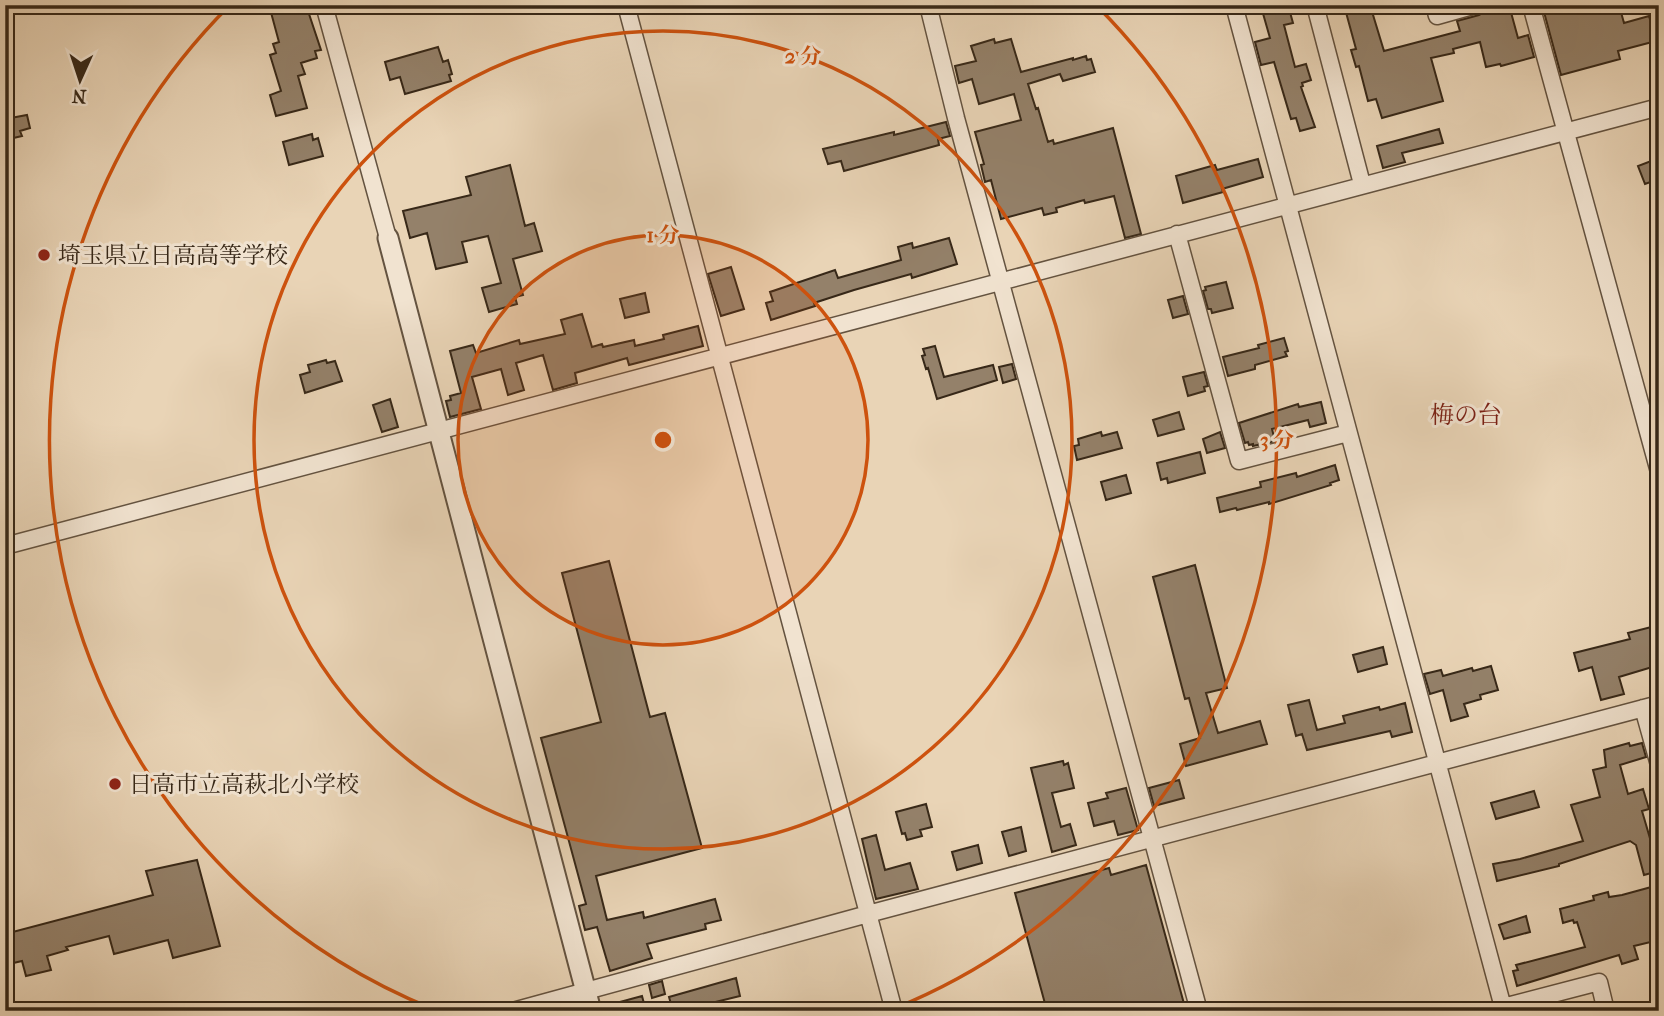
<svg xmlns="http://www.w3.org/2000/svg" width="1664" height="1016" viewBox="0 0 1664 1016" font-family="'IM FELL French Canon','Noto Serif JP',serif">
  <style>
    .building { fill: #94816a; stroke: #372818; stroke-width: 2 }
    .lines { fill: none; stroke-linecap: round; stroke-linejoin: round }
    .minor-casing { stroke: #645340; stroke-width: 19 }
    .tertiary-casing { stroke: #645340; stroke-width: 23 }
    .minor { stroke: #f1e3d0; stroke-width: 16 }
    .tertiary { stroke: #f1e3d0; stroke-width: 19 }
    .ring { fill: none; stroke: #cd520e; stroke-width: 3.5 }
    .poi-dot { fill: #8f2418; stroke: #f1e3d0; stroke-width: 2.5 }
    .labels { text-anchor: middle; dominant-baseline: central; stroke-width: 6; stroke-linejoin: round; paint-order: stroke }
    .poi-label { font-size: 23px; fill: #372818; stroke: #f1e3d0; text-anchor: start }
    .neighbourhood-label { font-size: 24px; fill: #7a1f14; stroke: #f1e3d0 }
    .centre { fill: #cd520e; stroke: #f1e3d0; stroke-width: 3.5 }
    .ring-label { font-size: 21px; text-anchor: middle; font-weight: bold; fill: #cd520e; stroke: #f1e3d0; stroke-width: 6; stroke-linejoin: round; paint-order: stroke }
  </style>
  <rect width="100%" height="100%" fill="#e9d4b6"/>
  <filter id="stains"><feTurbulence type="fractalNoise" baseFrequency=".00286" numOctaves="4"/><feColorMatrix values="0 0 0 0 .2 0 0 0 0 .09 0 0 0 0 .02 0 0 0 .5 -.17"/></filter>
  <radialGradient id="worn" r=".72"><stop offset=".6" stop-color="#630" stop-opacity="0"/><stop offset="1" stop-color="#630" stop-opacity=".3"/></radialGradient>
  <path class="building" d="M269,5H306L321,50L315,51L317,58L301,63L305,74L298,76L307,108L276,116L270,95L281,91L270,55L276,53L273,44L279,42Z
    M1281,5H1288L1293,23L1284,25L1295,67L1306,64L1311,80L1302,83L1303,86L1301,87L1315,127L1300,131L1296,118L1291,119L1274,62L1261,65L1255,42L1270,38L1262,10Z
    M1344,5H1370L1384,51L1460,31L1457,21L1479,15L1484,12L1486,5H1509L1518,38L1528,35L1534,57L1501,66L1500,64L1486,67L1480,42L1453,49L1454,53L1431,58L1443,101L1382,118L1376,99L1368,101L1359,66L1356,67L1351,50L1356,49Z
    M1572,5H1619L1624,23L1649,16L1656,41L1618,51L1620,59L1561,75L1544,12Z
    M994,39L995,43L1011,39L1021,72L1073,58V60L1086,56L1087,60L1091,59L1095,72L1063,81L1060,74L1028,84L1036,109L1038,108L1048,142L1053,140L1054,144L1113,128L1141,234L1125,238L1114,196L1085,203L1084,200L1056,208L1057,212L1044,215L1042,208L1001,219L991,180L985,182L981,165L984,164L975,132L1021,120L1014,94L979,104L972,79L959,83L955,66L976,61L971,46Z
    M438,47L443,62L448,60L452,74L449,75L451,81L405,94L400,77L390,80L385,62Z
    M27,115L30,128L20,131L22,136L5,140V119Z
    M946,122L950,136L938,139L939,145L844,171L841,161L828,164L823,149L894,132V135Z
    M1439,129L1443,143L1402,153L1405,162L1383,168L1377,146Z
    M312,134L313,140L318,138L323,156L289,165L283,142Z
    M1659,158V179L1645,184L1638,166Z
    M1258,159L1263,177L1222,189L1223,192L1183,203L1176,176L1215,165L1217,170Z
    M510,165L525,226L534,223L542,251L513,259L523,295L515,297L517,304L489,312L482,288L501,283L488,236L462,242L467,262L436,269L427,233L410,238L403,211L471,195L466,177Z
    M949,238L957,264L912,278L911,274L854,290L814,303L815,306L771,320L766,303L773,301L770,292L835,270L838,278L901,260L898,247L912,243L913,248Z
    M731,267L744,309L721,316L708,274Z
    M1226,282L1233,308L1212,313L1211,309H1208L1203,291L1206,290L1205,287Z
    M645,293L649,312L625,318L620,299Z
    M1183,296L1188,314L1173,318L1168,300Z
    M582,314L592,347L602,344L603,347L634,340L635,346L664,339L663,335L698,326L703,346L629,365L627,358L575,373L577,383L553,390L543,355L516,363L524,390L508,395L501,369L472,377L481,409L450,417L446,401L451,400L450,396L461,393L450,351L473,345L476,353L519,340L520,344L565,334L561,320Z
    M1284,338L1288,351L1285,352L1287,356L1255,365V369L1228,376L1223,357L1259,348L1258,345Z
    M935,346L944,377L993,365L997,380L937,399L928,368L926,369L922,356L925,355L923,349Z
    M326,360L327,363L335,361L342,381L305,393L300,375L310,372L308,365Z
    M1012,364L1016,379L1003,383L999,367Z
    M1204,372L1208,386L1204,387L1205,391L1188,396L1183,377Z
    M390,399L398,427L382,432L373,405Z
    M1321,402L1326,423L1310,427L1308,420L1272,429L1275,441L1253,446V444L1249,445L1248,442L1245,443L1239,423L1298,404L1299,407Z
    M1179,412L1184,429L1158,436L1153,420Z
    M1101,432L1102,436L1117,432L1122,448L1077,460L1074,446L1079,445L1078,439Z
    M1220,432L1225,448L1207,453L1203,439Z
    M1200,452L1205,473L1168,483L1167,478L1161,480L1157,463Z
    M1335,465L1339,480L1330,483L1331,485L1269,504V502L1237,510L1236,508L1220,512L1217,498L1261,487L1260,482L1296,473L1297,477Z
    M1126,475L1131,493L1106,500L1101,482Z
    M609,561L650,717L665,713L702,848L596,876L607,920L643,912L644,918L715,899L721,920L705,924L706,929L647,944L652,958L610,971L597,927L585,930L579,906L586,904L541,738L601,722L562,573Z
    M1195,565L1227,688L1206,693L1218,733L1260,721L1267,744L1186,766L1180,744L1200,738L1189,698L1185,699L1153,577Z
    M1659,625V665L1619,677L1624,694L1601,700L1592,667L1579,671L1574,653L1630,639L1628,633Z
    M1383,647L1387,664L1358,672L1353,655Z
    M1491,666L1498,690L1480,695L1481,699L1464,704L1468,716L1451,721L1443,690L1430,694L1424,674L1441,670L1443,676L1472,668L1473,671Z
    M1309,700L1317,730L1345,723L1343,716L1379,707L1380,710L1405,703L1412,732L1392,737L1390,731L1307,750L1302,734L1296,736L1288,705Z
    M1629,743L1630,746L1642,743L1646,757L1620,765L1628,794L1643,789L1649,809L1642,811L1654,852L1659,851V871L1644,875L1636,845L1630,841L1559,864V866L1497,881L1493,864L1520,859L1583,841L1571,805L1600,797L1593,770L1606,767L1604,750Z
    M1063,761L1064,765L1068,763L1074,788L1052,793L1061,827L1070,824L1076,845L1052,852L1031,768Z
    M1179,780L1184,798L1154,806L1149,788Z
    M1126,788L1138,830L1118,835L1114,821L1094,826L1088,803L1108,798L1106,793Z
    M1534,791L1539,807L1496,819L1491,803Z
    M926,804L932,827L920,830L922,836L907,840L905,833L902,834L896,812Z
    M1021,827L1026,851L1009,856L1002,832Z
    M876,835L885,870L910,863L918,889L876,899L862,839Z
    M978,845L982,863L957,870L952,852Z
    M197,860L220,946L173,958L168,940L114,954L109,936L66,947L68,950L47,956L51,970L26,976L22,961L5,965V934L153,895L146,871Z
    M1146,865L1186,1011H1047L1015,893L1109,868L1111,875Z
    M1655,886L1659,897V940L1634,946L1638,959L1622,964L1619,955L1517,986L1513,971L1518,970L1516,965L1585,947L1577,922L1574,923L1573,920L1563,923L1560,909L1594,900L1593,896L1608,892L1609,897L1622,895Z
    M1526,916L1530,932L1504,939L1499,925Z
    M736,978L740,996L699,1006L700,1011H673L669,997Z
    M662,981L665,994L652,998L649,985Z
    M642,996L646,1011H605V1006Z"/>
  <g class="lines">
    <defs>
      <path id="minor" d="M324,5L388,238
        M626,5L894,1011
        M928,5L956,118L1199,1011
        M1234,5L1504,1011
        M1315,5L1362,184
        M1434,5L1437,16L1476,5
        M1531,5L1659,472
        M1177,234L1239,461L1348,433
        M5,546L1659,107
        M1643,708L1659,765
        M1503,1007L1599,982L1606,1011
        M513,1011L868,914L1659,704"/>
      <path id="tertiary" d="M388,238L591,1011"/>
    </defs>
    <use href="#minor" class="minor-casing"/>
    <use href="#tertiary" class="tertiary-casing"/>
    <use href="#minor" class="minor"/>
    <use href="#tertiary" class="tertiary"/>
  </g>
  <circle cx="663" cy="440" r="205" fill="#cd520e" fill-opacity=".12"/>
  <g class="ring">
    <circle cx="663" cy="440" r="205"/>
    <circle cx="663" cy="440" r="409"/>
    <path d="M433 1009A614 614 0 0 1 229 6M1097 6A614 614 0 0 1 893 1009"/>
  </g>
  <g class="poi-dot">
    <circle cx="44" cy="255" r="7"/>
    <circle cx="115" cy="784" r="7"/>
  </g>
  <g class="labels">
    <g class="poi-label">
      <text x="58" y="255">埼玉県立日高高等学校</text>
      <text x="129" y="784">日高市立高萩北小学校</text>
    </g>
    <g class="neighbourhood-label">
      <text x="1466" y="415">梅の台</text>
    </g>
  </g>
  <circle cx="663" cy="440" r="10" class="centre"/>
  <g class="ring-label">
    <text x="803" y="63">2 分</text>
    <text x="663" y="242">1 分</text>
    <text x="1277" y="447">3 分</text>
  </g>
  <rect width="1664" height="1016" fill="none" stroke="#e9d4b6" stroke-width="28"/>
  <rect x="7" y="7" width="1650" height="1002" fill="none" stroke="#372818" stroke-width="3.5"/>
  <rect x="14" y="14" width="1636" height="988" fill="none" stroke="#372818" stroke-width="2"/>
  <g transform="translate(80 80) rotate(183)" stroke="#f1e3d0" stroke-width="5" paint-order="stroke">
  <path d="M0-5L12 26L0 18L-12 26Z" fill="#372818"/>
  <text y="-10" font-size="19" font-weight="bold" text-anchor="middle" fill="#372818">N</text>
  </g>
  <rect width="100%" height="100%" filter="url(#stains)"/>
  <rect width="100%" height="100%" fill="url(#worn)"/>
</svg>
